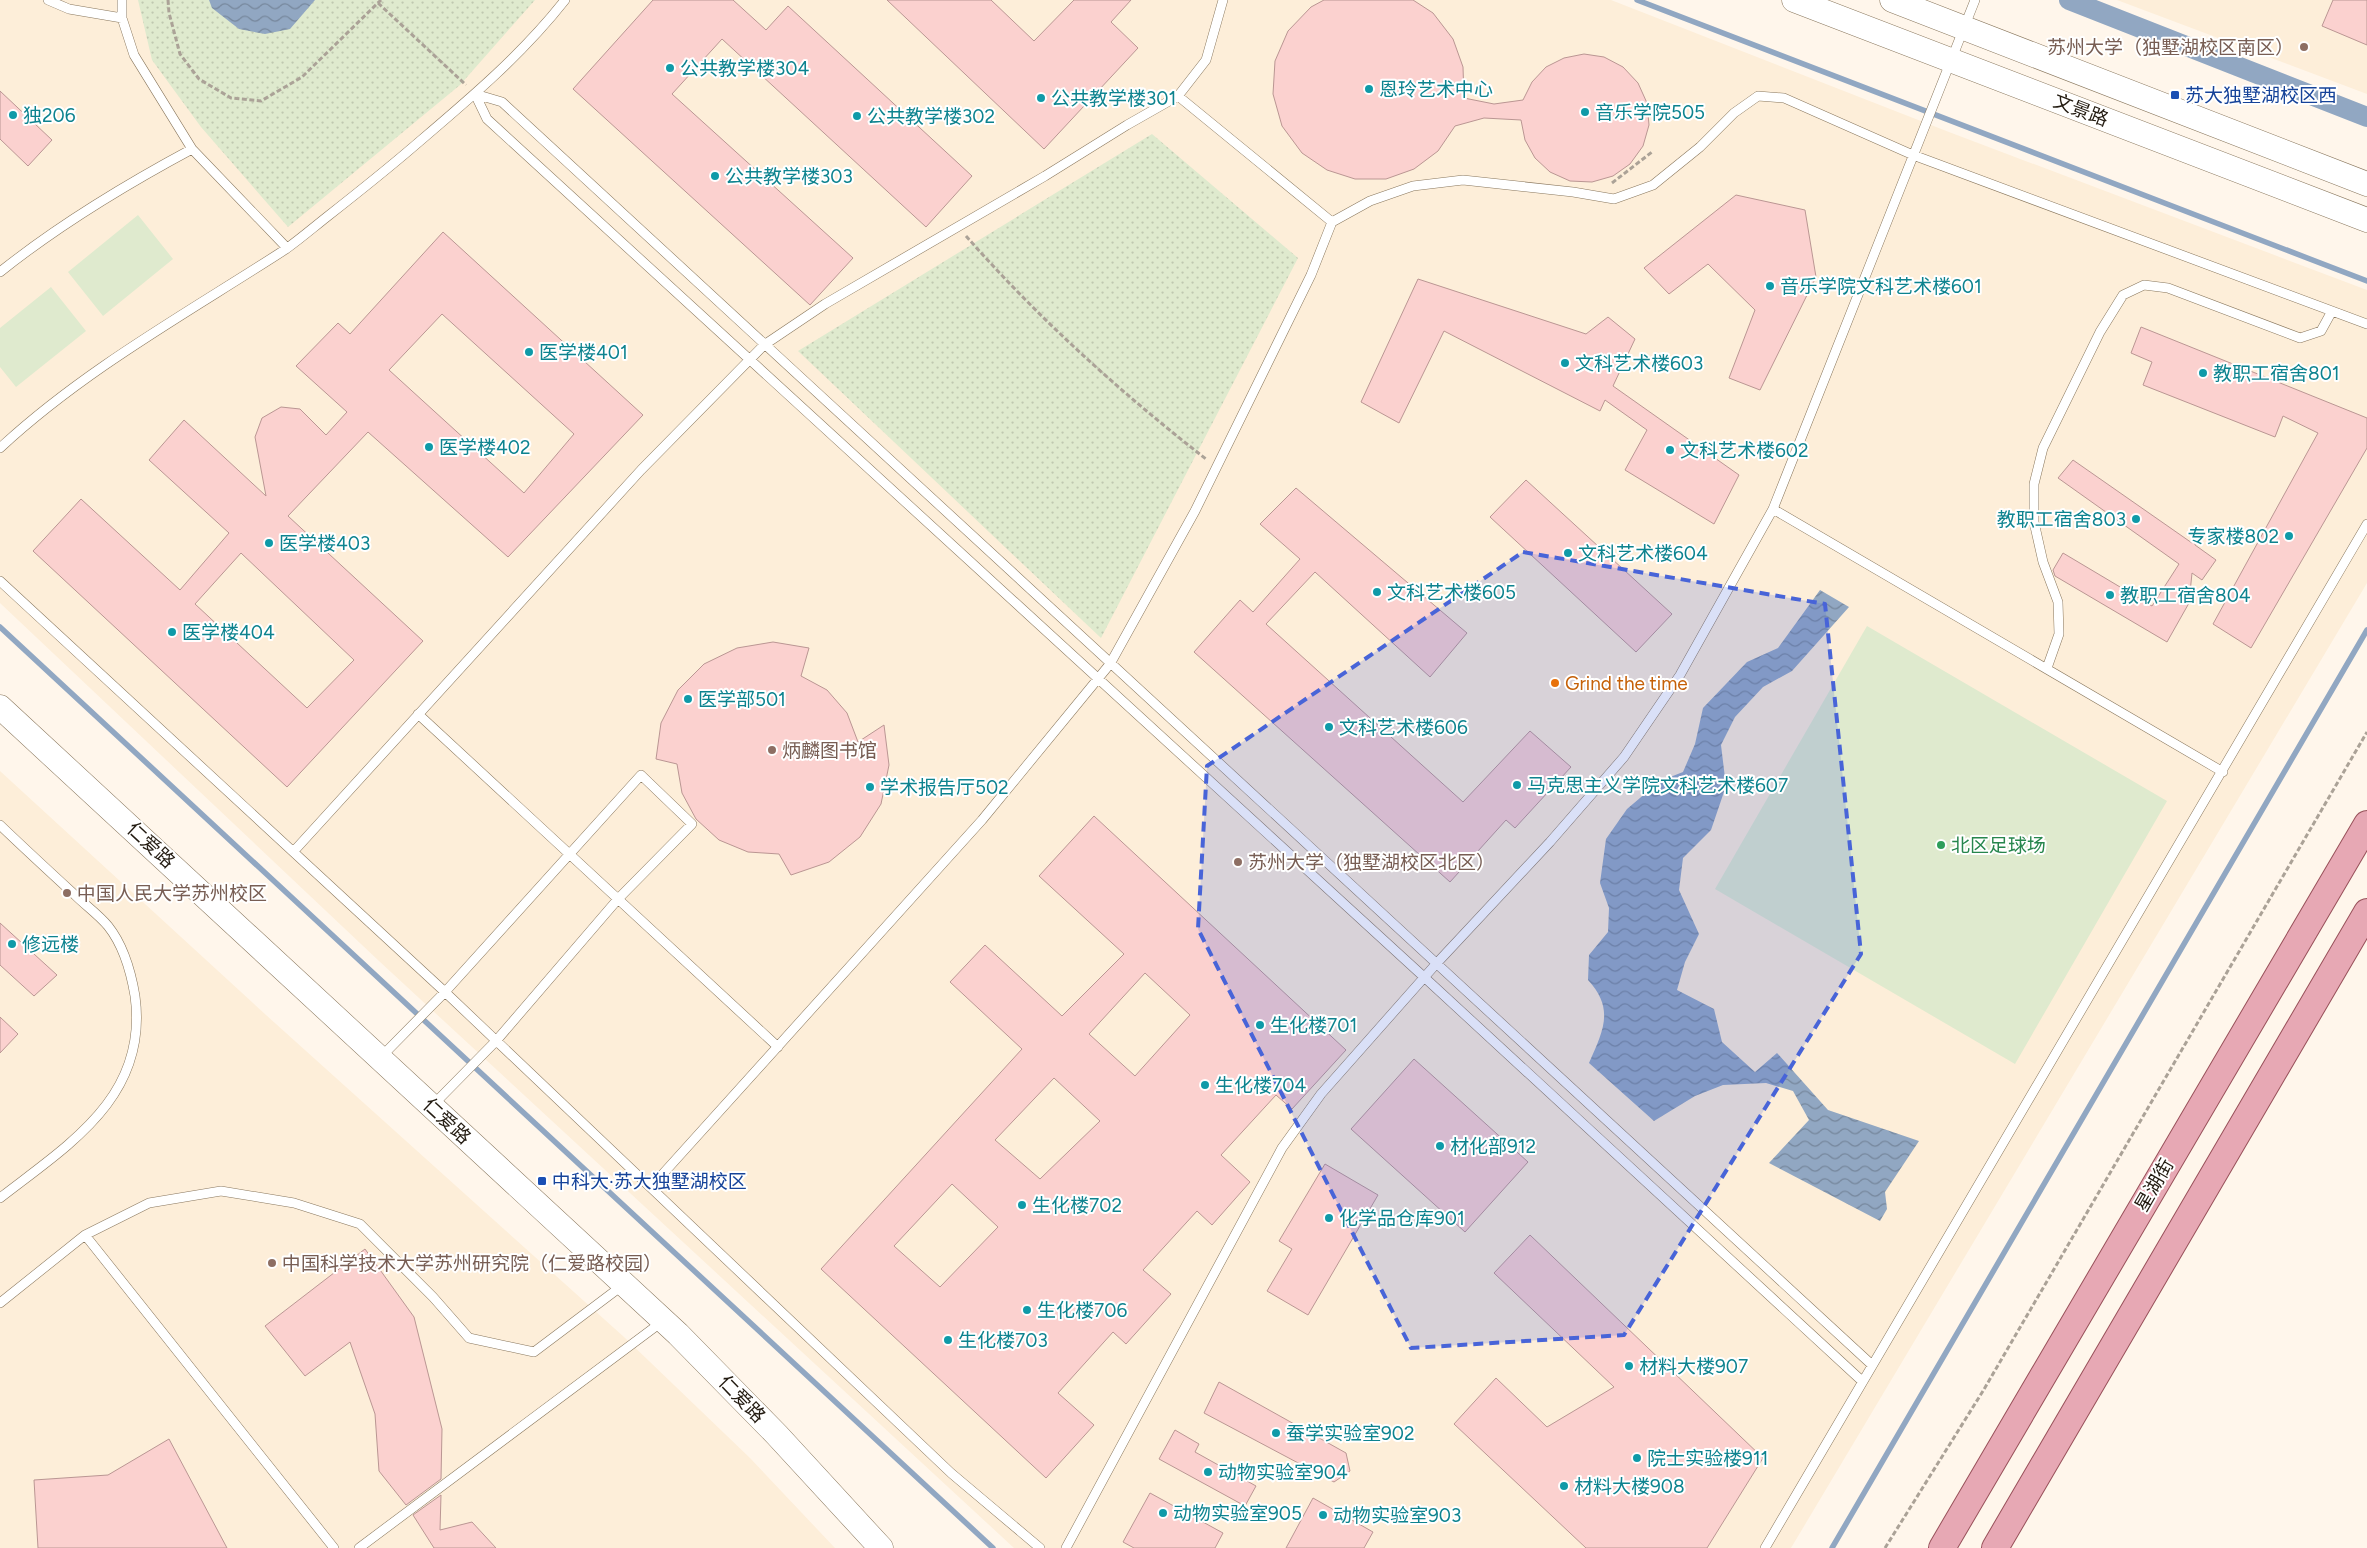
<svg xmlns="http://www.w3.org/2000/svg" width="2367" height="1548" viewBox="0 0 2367 1548" font-family="Figtree,'Noto Sans SC',sans-serif">
  <style>
    .built { fill: #fdeed9 }
    .grass { fill: url(#grass-dots) }
    .pitch { fill: #dfeace }
    .water { fill: url(#water-waves) }
    .lines { fill: none; stroke-linecap: round; stroke-linejoin: round }
    .stream { stroke: #91a7c2; stroke-width: 5.5 }
    .canal { stroke: #91a7c2; stroke-width: 20 }
    .building { fill: #fbd1cf; stroke: #ba9693; fill-rule: evenodd }
    .lane-casing { stroke: #89775d; stroke-width: 10 }
    .secondary-casing { stroke: #89775d; stroke-width: 25 }
    .primary-casing { stroke: #98515a; stroke-width: 28 }
    .path { stroke: #aba297; stroke-width: 3; stroke-dasharray: 5 2.5; stroke-linecap: butt }
    .lane { stroke: #fff; stroke-width: 9 }
    .secondary { stroke: #fff; stroke-width: 24 }
    .primary { stroke: #e7a8b4; stroke-width: 26 }
    .marked { fill: #4864d8; fill-opacity: 0.2; stroke: #4864d8; stroke-width: 4; stroke-dasharray: 10 6; stroke-linejoin: round }
    .education-dot { fill: #8d6e63; stroke: #fff; stroke-width: 2 }
    .culture-dot { fill: #0f9aa8; stroke: #fff; stroke-width: 2 }
    .transit-dot { fill: #1a4fb4; stroke: #fff; stroke-width: 2 }
    .food-dot { fill: #e8710a; stroke: #fff; stroke-width: 2 }
    .leisure-dot { fill: #2e9e5b; stroke: #fff; stroke-width: 2 }
    .labels { text-anchor: middle; dominant-baseline: central; stroke-width: 4; stroke-linejoin: round; paint-order: stroke }
    .education-label { font-size: 19px; fill: #785e54; stroke: #fff; text-anchor: start }
    .culture-label { font-size: 19px; fill: #0d838f; stroke: #fff; text-anchor: start }
    .transit-label { font-size: 19px; fill: #164399; stroke: #fff; text-anchor: start }
    .street-label { font-size: 19px; fill: #221a10; stroke: #fff }
    .food-label { font-size: 19px; fill: #c56008; stroke: #fff; text-anchor: start }
    .leisure-label { font-size: 19px; fill: #27864d; stroke: #fff; text-anchor: start }
  </style>
  <defs>
    <pattern id="grass-dots" width="8" height="8" patternUnits="userSpaceOnUse" patternTransform="scale(1.25)"><rect width="8" height="8" fill="#dfeace"/><path d="M2 2h.1M6 6h.1" fill="none" stroke="#bfc8b0" stroke-width="1.8" stroke-linecap="round"/></pattern>
    <pattern id="water-waves" width="16" height="10" patternUnits="userSpaceOnUse" patternTransform="scale(1.25)"><rect width="16" height="10" fill="#91a7c2"/><path d="M0 5q4-4 8 0t8 0" fill="none" stroke="#76879c"/></pattern>
  </defs>
  <rect width="100%" height="100%" fill="#fff6eb"/>
  <path class="built" d="M0,0H1611L1949,132L2367,290V583L1791,1548H1014L379,961L0,603Z
    M2117,0H2367V94Z
    M0,771L266,1015L624,1337L750,1458L835,1548H0Z"/>
  <path class="grass" d="M138,0H535L460,85L288,227L201,127L152,60Z
    M1152,134L1298,258L1101,638L798,351Z"/>
  <path class="pitch" d="M138,215L173,259L103,316L68,272Z
    M51,287L86,331L16,387L0,367V328Z
    M1867,626L2167,801L2015,1064L1715,889Z"/>
  <path class="water" d="M209,0H315L290,29L265,34L239,29L212,8Z
    M1820,590L1849,607L1792,671L1763,687L1735,717L1721,745L1726,786L1711,830L1683,858L1679,890L1699,934L1685,962L1677,990L1714,1009L1722,1042L1755,1072L1777,1053L1828,1110L1919,1141L1885,1192L1887,1209L1880,1221L1769,1163L1809,1120L1793,1091L1766,1083L1723,1085L1695,1096L1654,1121L1589,1063C1603,1031 1615,1009 1588,980L1589,955L1608,932L1609,908L1600,883L1606,839L1627,809L1660,781L1683,772L1695,744L1703,708L1747,662L1778,648Z"/>
  <g class="lines">
    <path class="stream" d="M1637,0L2367,281
      M0,627L993,1548
      M1832,1548L2367,630"/>
    <path class="canal" d="M2069,0L2367,117"/>
  </g>
  <path class="building" d="M653,0H733L766,30L788,6L972,176L926,227L722,39L672,94L853,258L810,305L573,89Z
    M887,0H991L1034,41L1074,0H1131L1111,22L1138,48L1044,149Z
    M1324,0H1413L1433,13L1453,39L1463,67L1464,98L1494,104L1523,100L1532,82L1546,67L1564,58L1584,54L1604,57L1623,67L1638,83L1647,103L1649,125L1643,146L1630,164L1613,176L1592,182L1570,181L1550,172L1535,158L1525,140L1521,120L1484,118L1455,126L1438,151L1414,169L1386,179H1355L1327,170L1302,153L1282,126L1273,94L1275,61L1288,31L1311,7Z
    M2333,0H2367V45L2322,26Z
    M0,91L52,140L28,166L0,139Z
    M1736,195L1805,210L1816,277L1760,390L1729,378L1755,310L1708,264L1669,294L1644,268Z
    M443,232L643,415L508,557L368,432L288,516L423,641L287,787L33,551L81,499L180,590L229,533L149,460L184,420L266,496L255,437L262,418L281,407L300,409L326,435L347,412L296,366L338,323L350,334ZM442,314L574,434L524,493L389,370ZM241,553L354,660L307,708L195,604Z
    M1418,279L1586,334L1608,317L1635,339L1613,386L1739,475L1714,524L1625,470L1647,430L1605,400L1600,411L1444,331L1399,423L1361,402Z
    M2141,327L2367,418V448L2251,648L2213,624L2318,433L2283,416L2275,437L2143,385L2152,362L2131,353Z
    M2073,460L2192,543L2195,538V545L2216,560L2202,580L2192,573L2189,603L2167,642L2055,576L2053,570L2063,553L2152,606L2179,564L2058,478Z
    M1526,480L1672,614L1636,652L1490,517Z
    M1296,488L1467,633L1430,677L1315,572L1266,624L1463,802L1530,731L1571,767L1515,828L1506,820L1450,882L1194,652L1240,600L1253,612L1300,559L1260,524Z
    M773,642L809,648L801,676L827,690L847,713L858,742L884,725L889,765L881,804L860,837L829,862L791,875L779,854L748,852L719,840L696,819L682,793L677,764L656,759L661,723L678,690L704,664L737,648Z
    M1094,816L1346,1050L1292,1109L1276,1095L1221,1155L1250,1182L1212,1225L1197,1211L1143,1270L1171,1294L1126,1344L1113,1332L1058,1393L1094,1425L1046,1478L821,1269L1022,1049L950,982L985,945L1062,1016L1124,954L1039,876ZM1145,973L1190,1015L1135,1076L1089,1034ZM1054,1078L1100,1121L1040,1179L995,1140ZM952,1184L998,1227L940,1287L894,1246Z
    M0,923L57,975L34,996L0,965Z
    M0,1017L18,1034L0,1053Z
    M1414,1059L1528,1162L1465,1232L1351,1129Z
    M1325,1164L1378,1195L1308,1315L1267,1291L1292,1249L1279,1241Z
    M1530,1235L1763,1458L1707,1548H1586L1454,1424L1496,1378L1547,1427L1614,1387L1494,1273Z
    M365,1249L414,1317L442,1429L441,1479L406,1505L379,1471L375,1414L350,1342L305,1376L265,1326Z
    M1219,1382L1346,1453L1350,1471L1334,1482L1204,1413Z
    M1175,1430L1199,1444L1195,1452L1256,1486L1245,1506L1159,1459Z
    M169,1439L227,1548H38L34,1480L108,1475Z
    M1150,1493L1223,1533L1215,1548H1134L1123,1542Z
    M441,1495L440,1530L472,1522L496,1548H434L413,1515Z
    M1313,1498L1373,1532L1364,1548H1286Z"/>
  <g class="lines">
    <defs>
      <path id="lane" d="M48,0L69,9L122,18
        M122,0V18L134,55L192,149L287,248
        M1223,0L1206,60L1178,96L1332,222L1370,201L1413,186L1463,180L1573,192L1614,199L1653,185L1700,147L1734,113L1758,96L1784,98L1913,155L2367,324
        M475,94L487,119L1424,977L1862,1381
        M475,94L502,102L1871,1364
        M0,272C60,224 125,185 192,149
        M0,448C85,369 189,312 286,249C300,239 314,227 328,216C356,194 385,171 413,147C467,101 521,56 565,0
        M1773,509L2223,772
        M0,581L445,992L951,1473L1040,1548
        M2047,668L2059,634L2058,602L2043,562L2034,522V484L2043,448L2100,332L2123,295L2144,285L2168,288L2300,338L2321,331L2332,311
        M418,714L778,1047
        M0,825C25,849 50,872 75,895C85,905 99,915 108,926C124,946 131,972 135,996C149,1097 68,1145 0,1198
        M294,851L641,470L764,345L825,304L1045,176L1127,125L1178,96
        M380,1058L445,992L641,775L692,824L618,899L496,1041L432,1106
        M651,1187L982,820L1110,664L1195,511L1311,275L1332,222
        M85,1235L334,1548
        M0,1303L85,1235L149,1203L221,1191L294,1203L360,1224L433,1297L469,1338L534,1352L623,1285
        M359,1548L663,1321
        M1066,1548L1282,1148L1321,1094L1436,964L1550,842L1624,757L1680,675L1773,509L1975,0
        M1765,1548C1963,1205 2169,867 2367,524"/>
      <path id="secondary" d="M1794,0L2367,220
        M1892,0L2367,184
        M0,707L678,1334L777,1435L881,1548"/>
      <path id="primary" d="M1942,1548L2367,824
        M1995,1548L2367,912"/>
    </defs>
    <use href="#lane" class="lane-casing"/>
    <use href="#secondary" class="secondary-casing"/>
    <use href="#primary" class="primary-casing"/>
    <path class="path" d="M168,0L169,13L180,54L199,79L231,98L261,101L302,77L381,0
      M378,3L466,85
      M1612,183L1652,152
      M966,236C1038,318 1120,392 1206,459
      M1885,1548L1983,1391L2367,732"/>
    <use href="#lane" class="lane"/>
    <use href="#secondary" class="secondary"/>
    <use href="#primary" class="primary"/>
  </g>
  <path class="marked" d="M1523,552L1825,604L1861,954L1624,1335L1411,1348L1198,929L1207,766Z"/>
  <g class="education-dot">
    <circle cx="2304" cy="47" r="5"/>
    <circle cx="772" cy="750" r="5"/>
    <circle cx="1238" cy="862" r="5"/>
    <circle cx="67" cy="893" r="5"/>
    <circle cx="272" cy="1263" r="5"/>
  </g>
  <g class="culture-dot">
    <circle cx="670" cy="68" r="5"/>
    <circle cx="1369" cy="89" r="5"/>
    <circle cx="1041" cy="98" r="5"/>
    <circle cx="1585" cy="112" r="5"/>
    <circle cx="13" cy="115" r="5"/>
    <circle cx="857" cy="116" r="5"/>
    <circle cx="715" cy="176" r="5"/>
    <circle cx="1770" cy="286" r="5"/>
    <circle cx="529" cy="352" r="5"/>
    <circle cx="1565" cy="363" r="5"/>
    <circle cx="2203" cy="373" r="5"/>
    <circle cx="429" cy="447" r="5"/>
    <circle cx="1670" cy="450" r="5"/>
    <circle cx="2136" cy="519" r="5"/>
    <circle cx="2289" cy="536" r="5"/>
    <circle cx="269" cy="543" r="5"/>
    <circle cx="1568" cy="553" r="5"/>
    <circle cx="1377" cy="592" r="5"/>
    <circle cx="2110" cy="595" r="5"/>
    <circle cx="172" cy="632" r="5"/>
    <circle cx="688" cy="699" r="5"/>
    <circle cx="1329" cy="727" r="5"/>
    <circle cx="1517" cy="785" r="5"/>
    <circle cx="870" cy="787" r="5"/>
    <circle cx="12" cy="944" r="5"/>
    <circle cx="1260" cy="1025" r="5"/>
    <circle cx="1205" cy="1085" r="5"/>
    <circle cx="1440" cy="1146" r="5"/>
    <circle cx="1022" cy="1205" r="5"/>
    <circle cx="1329" cy="1218" r="5"/>
    <circle cx="1027" cy="1310" r="5"/>
    <circle cx="948" cy="1340" r="5"/>
    <circle cx="1629" cy="1366" r="5"/>
    <circle cx="1276" cy="1433" r="5"/>
    <circle cx="1637" cy="1458" r="5"/>
    <circle cx="1208" cy="1472" r="5"/>
    <circle cx="1564" cy="1486" r="5"/>
    <circle cx="1163" cy="1513" r="5"/>
    <circle cx="1323" cy="1515" r="5"/>
  </g>
  <g class="transit-dot">
    <rect x="2170" y="90" width="10" height="10" rx="2.5"/>
    <rect x="537" y="1176" width="10" height="10" rx="2.5"/>
  </g>
  <circle class="food-dot" cx="1555" cy="683" r="5"/>
  <circle class="leisure-dot" cx="1941" cy="845" r="5"/>
  <g class="labels">
    <g class="education-label">
      <text x="2294" y="47" text-anchor="end">苏州大学（独墅湖校区南区）</text>
      <text x="782" y="750">炳麟图书馆</text>
      <text x="1248" y="862">苏州大学（独墅湖校区北区）</text>
      <text x="77" y="893">中国人民大学苏州校区</text>
      <text x="282" y="1263">中国科学技术大学苏州研究院（仁爱路校园）</text>
    </g>
    <g class="culture-label">
      <text x="680" y="68">公共教学楼304</text>
      <text x="1379" y="89">恩玲艺术中心</text>
      <text x="1051" y="98">公共教学楼301</text>
      <text x="1595" y="112">音乐学院505</text>
      <text x="23" y="115">独206</text>
      <text x="867" y="116">公共教学楼302</text>
      <text x="725" y="176">公共教学楼303</text>
      <text x="1780" y="286">音乐学院文科艺术楼601</text>
      <text x="539" y="352">医学楼401</text>
      <text x="1575" y="363">文科艺术楼603</text>
      <text x="2213" y="373">教职工宿舍801</text>
      <text x="439" y="447">医学楼402</text>
      <text x="1680" y="450">文科艺术楼602</text>
      <text x="2126" y="519" text-anchor="end">教职工宿舍803</text>
      <text x="2279" y="536" text-anchor="end">专家楼802</text>
      <text x="279" y="543">医学楼403</text>
      <text x="1578" y="553">文科艺术楼604</text>
      <text x="1387" y="592">文科艺术楼605</text>
      <text x="2120" y="595">教职工宿舍804</text>
      <text x="182" y="632">医学楼404</text>
      <text x="698" y="699">医学部501</text>
      <text x="1339" y="727">文科艺术楼606</text>
      <text x="1527" y="785">马克思主义学院文科艺术楼607</text>
      <text x="880" y="787">学术报告厅502</text>
      <text x="22" y="944">修远楼</text>
      <text x="1270" y="1025">生化楼701</text>
      <text x="1215" y="1085">生化楼704</text>
      <text x="1450" y="1146">材化部912</text>
      <text x="1032" y="1205">生化楼702</text>
      <text x="1339" y="1218">化学品仓库901</text>
      <text x="1037" y="1310">生化楼706</text>
      <text x="958" y="1340">生化楼703</text>
      <text x="1639" y="1366">材料大楼907</text>
      <text x="1286" y="1433">蚕学实验室902</text>
      <text x="1647" y="1458">院士实验楼911</text>
      <text x="1218" y="1472">动物实验室904</text>
      <text x="1574" y="1486">材料大楼908</text>
      <text x="1173" y="1513">动物实验室905</text>
      <text x="1333" y="1515">动物实验室903</text>
    </g>
    <g class="transit-label">
      <text x="2185" y="95">苏大独墅湖校区西</text>
      <text x="552" y="1181">中科大·苏大独墅湖校区</text>
    </g>
    <g class="street-label">
      <text transform="translate(2081 110) rotate(21)">文景路</text>
      <text transform="translate(151 845) rotate(43)">仁爱路</text>
      <text transform="translate(447 1121) rotate(43)">仁爱路</text>
      <text transform="translate(2154 1185) rotate(-60)">星湖街</text>
      <text transform="translate(742 1399) rotate(46)">仁爱路</text>
    </g>
    <g class="food-label">
      <text x="1565" y="683">Grind the time</text>
    </g>
    <g class="leisure-label">
      <text x="1951" y="845">北区足球场</text>
    </g>
  </g>
</svg>
